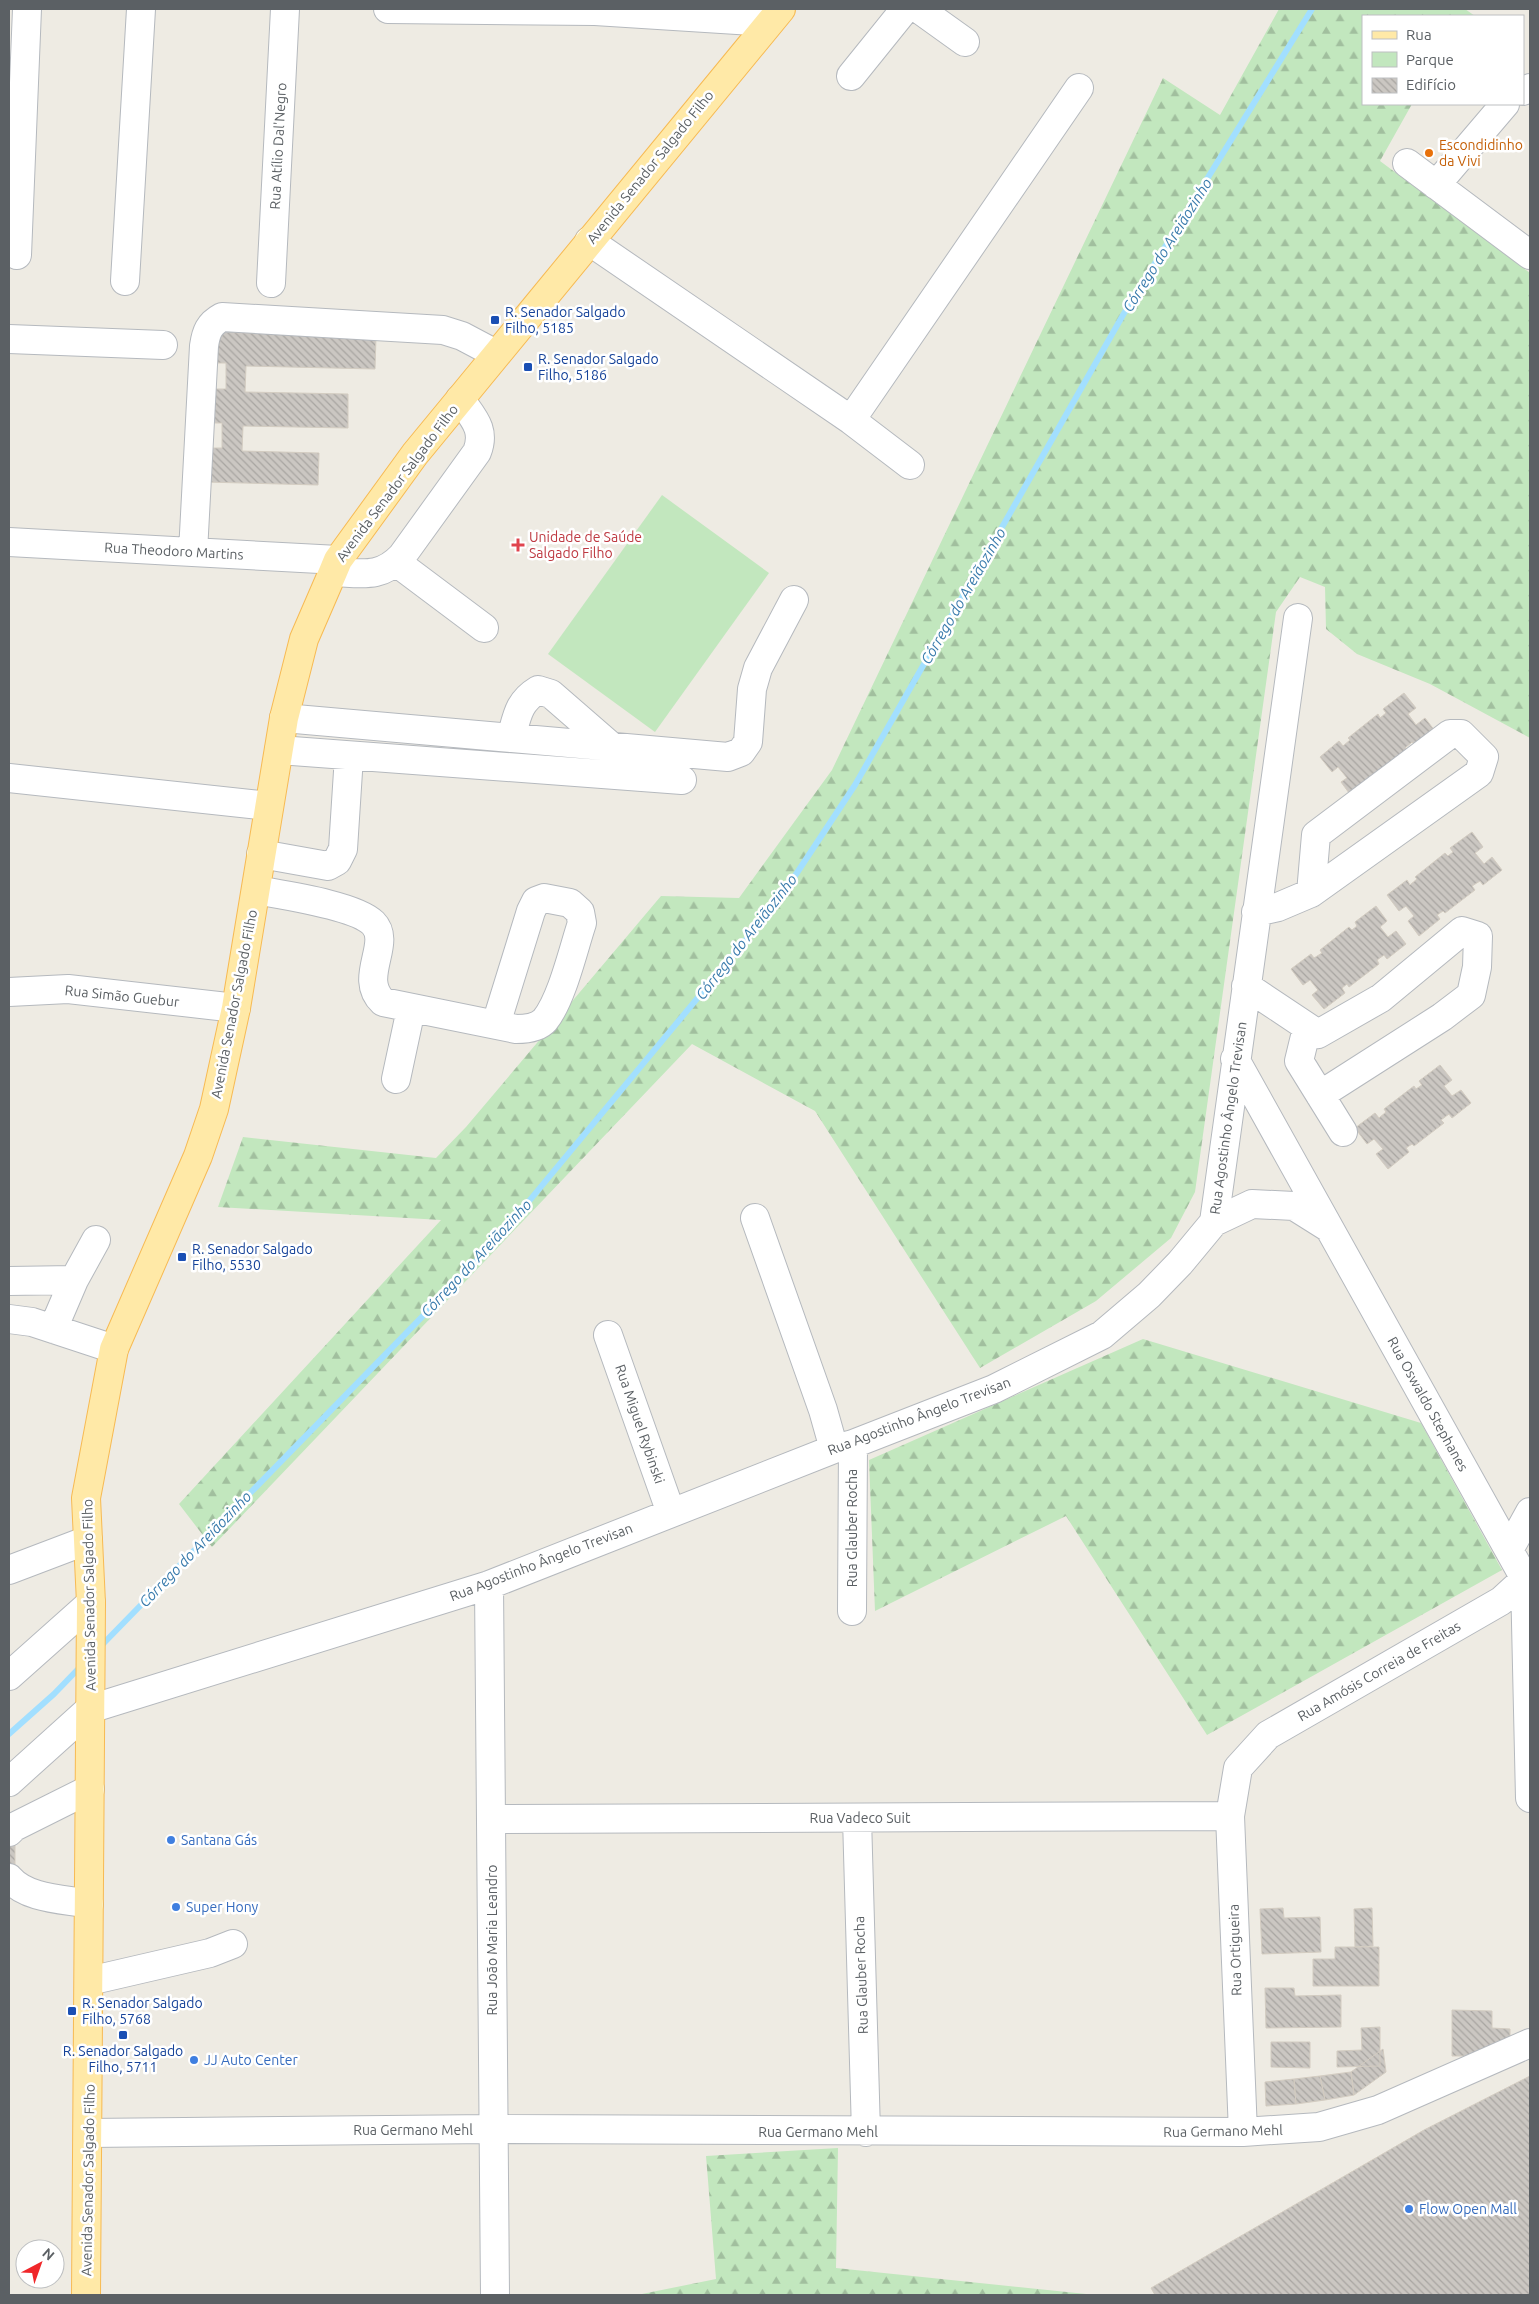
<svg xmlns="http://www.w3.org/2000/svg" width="1539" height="2304" viewBox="0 0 1539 2304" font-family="Ubuntu,sans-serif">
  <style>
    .green { fill: #c2e7be }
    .forest { fill: url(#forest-firs) }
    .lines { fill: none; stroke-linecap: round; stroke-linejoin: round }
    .stream { stroke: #a2dfff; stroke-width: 6 }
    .building { fill: url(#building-back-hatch); stroke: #d3ccc1 }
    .minor-casing { stroke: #b5b9be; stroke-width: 30 }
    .major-casing { stroke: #f7ba53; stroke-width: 30 }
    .minor { stroke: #fff; stroke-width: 28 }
    .major { stroke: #ffe9a7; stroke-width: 28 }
    .food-dot { fill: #e8710a; stroke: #fff; stroke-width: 2 }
    .transit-dot { fill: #1a4fb4; stroke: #fff; stroke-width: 2 }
    .health-dot { fill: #e0444e; stroke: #fff; stroke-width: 2 }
    .shop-dot { fill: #3f7fe0; stroke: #fff; stroke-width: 2 }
    .labels { text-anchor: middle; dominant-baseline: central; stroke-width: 5; stroke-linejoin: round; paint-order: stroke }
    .food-label { font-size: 14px; fill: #c56008; stroke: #fff; text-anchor: start }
    .street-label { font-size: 14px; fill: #5b6064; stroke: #fff }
    .transit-label { font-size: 14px; fill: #164399; stroke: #fff; text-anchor: start }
    .health-label { font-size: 14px; fill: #be3a42; stroke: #fff; text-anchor: start }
    .shop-label { font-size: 14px; fill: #366cbe; stroke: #fff; text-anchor: start }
    .water-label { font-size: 15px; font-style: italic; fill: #397bac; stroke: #fff }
  </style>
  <defs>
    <pattern id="forest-firs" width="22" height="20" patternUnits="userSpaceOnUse" patternTransform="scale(1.25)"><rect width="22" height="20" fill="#c2e7be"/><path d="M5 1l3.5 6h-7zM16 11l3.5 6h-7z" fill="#a1bf9e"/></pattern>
    <pattern id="building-back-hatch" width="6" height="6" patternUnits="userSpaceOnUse" patternTransform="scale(1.25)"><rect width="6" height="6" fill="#cbc7c2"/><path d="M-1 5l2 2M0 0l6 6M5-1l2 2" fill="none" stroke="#a8a5a1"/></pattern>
  </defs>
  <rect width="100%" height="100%" fill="#eeebe3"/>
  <path class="green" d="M662,495L769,573L655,732L548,654Z"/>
  <path class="forest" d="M1279,9H1465L1475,16H1363V104H1412L1380,161L1530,273V738L1430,684L1357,654L1326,629L1325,587L1300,577L1276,612L1195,1192L1171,1238L1096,1301L980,1368L815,1111L692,1044L212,1547L179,1504L441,1220L218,1207L243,1137L436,1158L466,1127L661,896L739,898L832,770L1163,78L1220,115Z
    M1143,1339L1421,1423L1502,1570L1207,1735L1066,1516L875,1611L869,1460Z
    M838,2148L836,2268L1096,2295H637L716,2279L706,2156Z"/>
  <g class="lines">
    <path class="stream" d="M100,1647L495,1242L779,900L855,785L1123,315L1312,9
      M9,1734L54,1694L83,1664"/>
  </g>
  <path class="building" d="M210,332L376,336L375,369L246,366L245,392L348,394V428L243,426L242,451L319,453L318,485L205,482L206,448H222V423H208L209,389H226V363H209Z
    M1404,693L1416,708L1408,714L1416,725L1425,718L1435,731L1416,746L1412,742L1405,748L1408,751L1378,774L1376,772L1370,776L1373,780L1352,797L1341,782L1347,778L1338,767L1332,772L1320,757L1339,741L1343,746L1350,740L1348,738L1378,714L1380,718L1386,713L1383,709Z
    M1472,832L1483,847L1475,853L1484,864L1492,857L1502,870L1483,885L1480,881L1472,886L1475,890L1445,913L1443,911L1437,915L1440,919L1419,936L1408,921L1414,916L1406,906L1399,911L1387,895L1407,880L1410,885L1417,879L1415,877L1445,853L1448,856L1453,852L1450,848Z
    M1376,906L1387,921L1380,927L1388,937L1396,931L1406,944L1387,959L1384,955L1377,960L1379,964L1349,987L1347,984L1342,988L1345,993L1324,1009L1312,995L1318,990L1310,980L1303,985L1291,969L1311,954L1314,958L1322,953L1320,950L1349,927L1352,930L1357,926L1355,922Z
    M1440,1065L1452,1080L1444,1086L1452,1096L1461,1090L1471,1103L1452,1118L1449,1114L1441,1120L1444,1123L1414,1146L1412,1144L1406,1148L1409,1152L1388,1169L1376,1154L1383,1149L1374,1139L1367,1144L1355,1128L1375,1113L1379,1118L1386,1112L1384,1109L1414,1086L1416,1089L1422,1085L1419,1081Z
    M9,1844H15V1877H9Z
    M1283,1908L1284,1918L1320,1917L1321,1952L1262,1954L1260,1909Z
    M1372,1908L1373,1946L1355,1947L1354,1909Z
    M1335,1947H1379V1986H1313V1959H1335Z
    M1265,1988H1294L1295,1996L1341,1995V2027L1266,2028Z
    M1452,2010L1492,2011V2028L1510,2029V2047L1492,2056H1452Z
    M1380,2027V2066L1337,2067V2051L1362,2050L1361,2028Z
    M1271,2042H1310V2068L1271,2067Z
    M1383,2049L1386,2072L1354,2095L1351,2072Z
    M1351,2072L1354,2095L1325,2100L1320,2076Z
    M1320,2076L1325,2100L1296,2104L1294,2079Z
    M1530,2076V2295H1155L1151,2288L1424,2130Z
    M1294,2079L1296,2104L1266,2106L1265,2082Z"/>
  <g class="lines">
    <defs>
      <path id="minor" d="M388,9L595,11L769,22
        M919,9L965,42
        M851,76L905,9
        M1523,91L1530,88
        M1407,163L1530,255
        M1436,185L1505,104
        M589,241L851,420L910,465
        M17,255L27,9
        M125,281L141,9
        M271,283L285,9
        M9,339L163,345
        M851,420L1079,88
        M9,542L338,560
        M193,552L204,346C206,332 209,324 222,317L443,330L462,336L496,354
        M396,562L484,628
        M333,572C362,573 380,579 402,556L477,452C486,429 473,418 460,399
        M284,718L728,757L741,752L748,742L752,689L758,668L794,600
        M511,738C517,717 518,702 538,690L551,694L612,747
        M279,750L682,780
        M9,778L269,806
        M261,854L328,866L337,861L343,849L349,756
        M256,890C282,895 355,905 373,923C393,943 357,978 383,1002L516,1029C526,1029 538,1028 545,1020C562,999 573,950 582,923L580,912L570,903L544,898L536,901L531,911L496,1024
        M1256,912L1278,907L1311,893L1479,773L1484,757L1461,734H1450L1316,835L1311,893
        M1246,986L1318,1034L1381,998L1462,931L1478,936L1477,967L1471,995L1442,1017L1320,1095
        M9,992L68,989L236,1008
        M1307,1028L1299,1061L1343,1132
        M1235,1059L1525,1579L1530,1798
        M396,1079L411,1009
        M755,1218L823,1410L834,1449
        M1214,1222L1252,1204L1294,1206L1329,1228
        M9,1281L74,1280
        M9,1319L32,1322L114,1349
        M53,1329L74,1280L96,1240
        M608,1335L671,1513
        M1509,1550L1530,1512
        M9,1570L88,1540
        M489,1585L495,2295
        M852,1611L853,1444
        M9,1676L91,1603
        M9,1782L90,1709L489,1585L834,1449L853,1444L994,1389L1102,1335L1149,1295L1180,1263L1214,1222L1298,618
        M857,1818L866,2132
        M491,1819L1230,1816
        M9,1832L14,1827L90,1789
        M9,1878C27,1899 63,1899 89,1904
        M89,1981L210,1953L233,1944
        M1243,2132L1230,1816L1238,1768L1268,1735L1501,1601L1525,1579
        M88,2133L493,2129L1243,2132L1319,2127L1378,2110L1530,2043"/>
      <path id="major" d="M86,2295L91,1603L86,1498L114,1349L198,1156L214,1109L236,1008L284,718L304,639L333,572L338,560L415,454L781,9"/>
    </defs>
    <use href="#minor" class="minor-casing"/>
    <use href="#major" class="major-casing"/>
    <use href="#minor" class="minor"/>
    <use href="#major" class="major"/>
  </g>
  <circle class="food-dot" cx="1429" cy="153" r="5"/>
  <g class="transit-dot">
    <rect x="490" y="315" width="10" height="10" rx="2.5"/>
    <rect x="523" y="362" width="10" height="10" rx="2.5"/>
    <rect x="177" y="1252" width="10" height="10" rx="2.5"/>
    <rect x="67" y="2006" width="10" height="10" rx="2.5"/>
    <rect x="118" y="2030" width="10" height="10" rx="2.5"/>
  </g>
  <path class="health-dot" d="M515.5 537.5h5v5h5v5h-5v5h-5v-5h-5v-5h5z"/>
  <g class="shop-dot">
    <circle cx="171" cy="1840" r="5"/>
    <circle cx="176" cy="1907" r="5"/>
    <circle cx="194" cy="2060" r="5"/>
    <circle cx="1409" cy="2209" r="5"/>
  </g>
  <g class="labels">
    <g class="food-label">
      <text x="1439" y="145">Escondidinho<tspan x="1439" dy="16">da Vivi</tspan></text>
    </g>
    <g class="street-label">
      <text transform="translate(278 146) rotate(-87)">Rua Atílio Dal'Negro</text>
      <text transform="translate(650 167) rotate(-51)">Avenida Senador Salgado Filho</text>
      <text transform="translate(397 483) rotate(-53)">Avenida Senador Salgado Filho</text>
      <text transform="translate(174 551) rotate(3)">Rua Theodoro Martins</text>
      <text transform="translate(122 996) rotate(6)">Rua Simão Guebur</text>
      <text transform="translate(234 1004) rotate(-79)">Avenida Senador Salgado Filho</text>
      <text transform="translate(1228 1118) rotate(-82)">Rua Agostinho Ângelo Trevisan</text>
      <text transform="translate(1428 1404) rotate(61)">Rua Oswaldo Stephanes</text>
      <text transform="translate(919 1416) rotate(-21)">Rua Agostinho Ângelo Trevisan</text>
      <text transform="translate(640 1424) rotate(71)">Rua Miguel Rybinski</text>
      <text transform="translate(852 1528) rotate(-90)">Rua Glauber Rocha</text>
      <text transform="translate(541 1562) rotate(-21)">Rua Agostinho Ângelo Trevisan</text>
      <text transform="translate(89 1595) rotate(-91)">Avenida Senador Salgado Filho</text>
      <text transform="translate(1379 1671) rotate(-30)">Rua Amósis Correia de Freitas</text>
      <text x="860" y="1818">Rua Vadeco Suit</text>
      <text transform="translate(492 1940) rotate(-90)">Rua João Maria Leandro</text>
      <text transform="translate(1235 1950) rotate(-92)">Rua Ortigueira</text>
      <text transform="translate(861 1975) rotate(-92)">Rua Glauber Rocha</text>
      <text x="413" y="2130">Rua Germano Mehl</text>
      <text transform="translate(1223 2131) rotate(-1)">Rua Germano Mehl</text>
      <text x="818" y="2132">Rua Germano Mehl</text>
      <text transform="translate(88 2180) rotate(-89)">Avenida Senador Salgado Filho</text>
    </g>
    <g class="transit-label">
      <text x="505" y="312">R. Senador Salgado<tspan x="505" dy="16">Filho, 5185</tspan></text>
      <text x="538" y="359">R. Senador Salgado<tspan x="538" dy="16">Filho, 5186</tspan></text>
      <text x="192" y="1249">R. Senador Salgado<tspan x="192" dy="16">Filho, 5530</tspan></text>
      <text x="82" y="2003">R. Senador Salgado<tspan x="82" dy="16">Filho, 5768</tspan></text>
      <text x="123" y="2051" text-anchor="middle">R. Senador Salgado<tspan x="123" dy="16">Filho, 5711</tspan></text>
    </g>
    <g class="health-label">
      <text x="529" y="537">Unidade de Saúde<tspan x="529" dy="16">Salgado Filho</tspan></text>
    </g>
    <g class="shop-label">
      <text x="181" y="1840">Santana Gás</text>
      <text x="186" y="1907">Super Hony</text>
      <text x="204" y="2060">JJ Auto Center</text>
      <text x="1419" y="2209">Flow Open Mall</text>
    </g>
    <g class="water-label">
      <text transform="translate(1167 245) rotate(-58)">Córrego do Areiãozinho</text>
      <text transform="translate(963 596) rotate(-60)">Córrego do Areiãozinho</text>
      <text transform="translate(746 937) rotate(-52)">Córrego do Areiãozinho</text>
      <text transform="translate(476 1258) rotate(-47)">Córrego do Areiãozinho</text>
      <text transform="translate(195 1549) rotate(-46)">Córrego do Areiãozinho</text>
    </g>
  </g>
  <rect width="1539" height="2304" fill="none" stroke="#5b6064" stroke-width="20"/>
  <rect x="1362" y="15" width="162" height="90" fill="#ffffff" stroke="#bdbfc1"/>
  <rect x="1372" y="31" width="25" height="8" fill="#ffe9a7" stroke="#bdbfc1"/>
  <text x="1406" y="40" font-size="15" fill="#5b6064">Rua</text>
  <rect x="1372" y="52" width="25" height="15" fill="#c2e7be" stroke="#bdbfc1"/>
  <text x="1406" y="65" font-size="15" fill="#5b6064">Parque</text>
  <rect x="1372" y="78" width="25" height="15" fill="url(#building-back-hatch)" stroke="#bdbfc1"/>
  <text x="1406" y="90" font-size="15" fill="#5b6064">Edifício</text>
  <g transform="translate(40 2264) rotate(41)"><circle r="24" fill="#ffffff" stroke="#bdbfc1"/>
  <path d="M0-4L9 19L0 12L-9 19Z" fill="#f0272a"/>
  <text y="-8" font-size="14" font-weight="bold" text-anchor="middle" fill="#5b6064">N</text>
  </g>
</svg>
